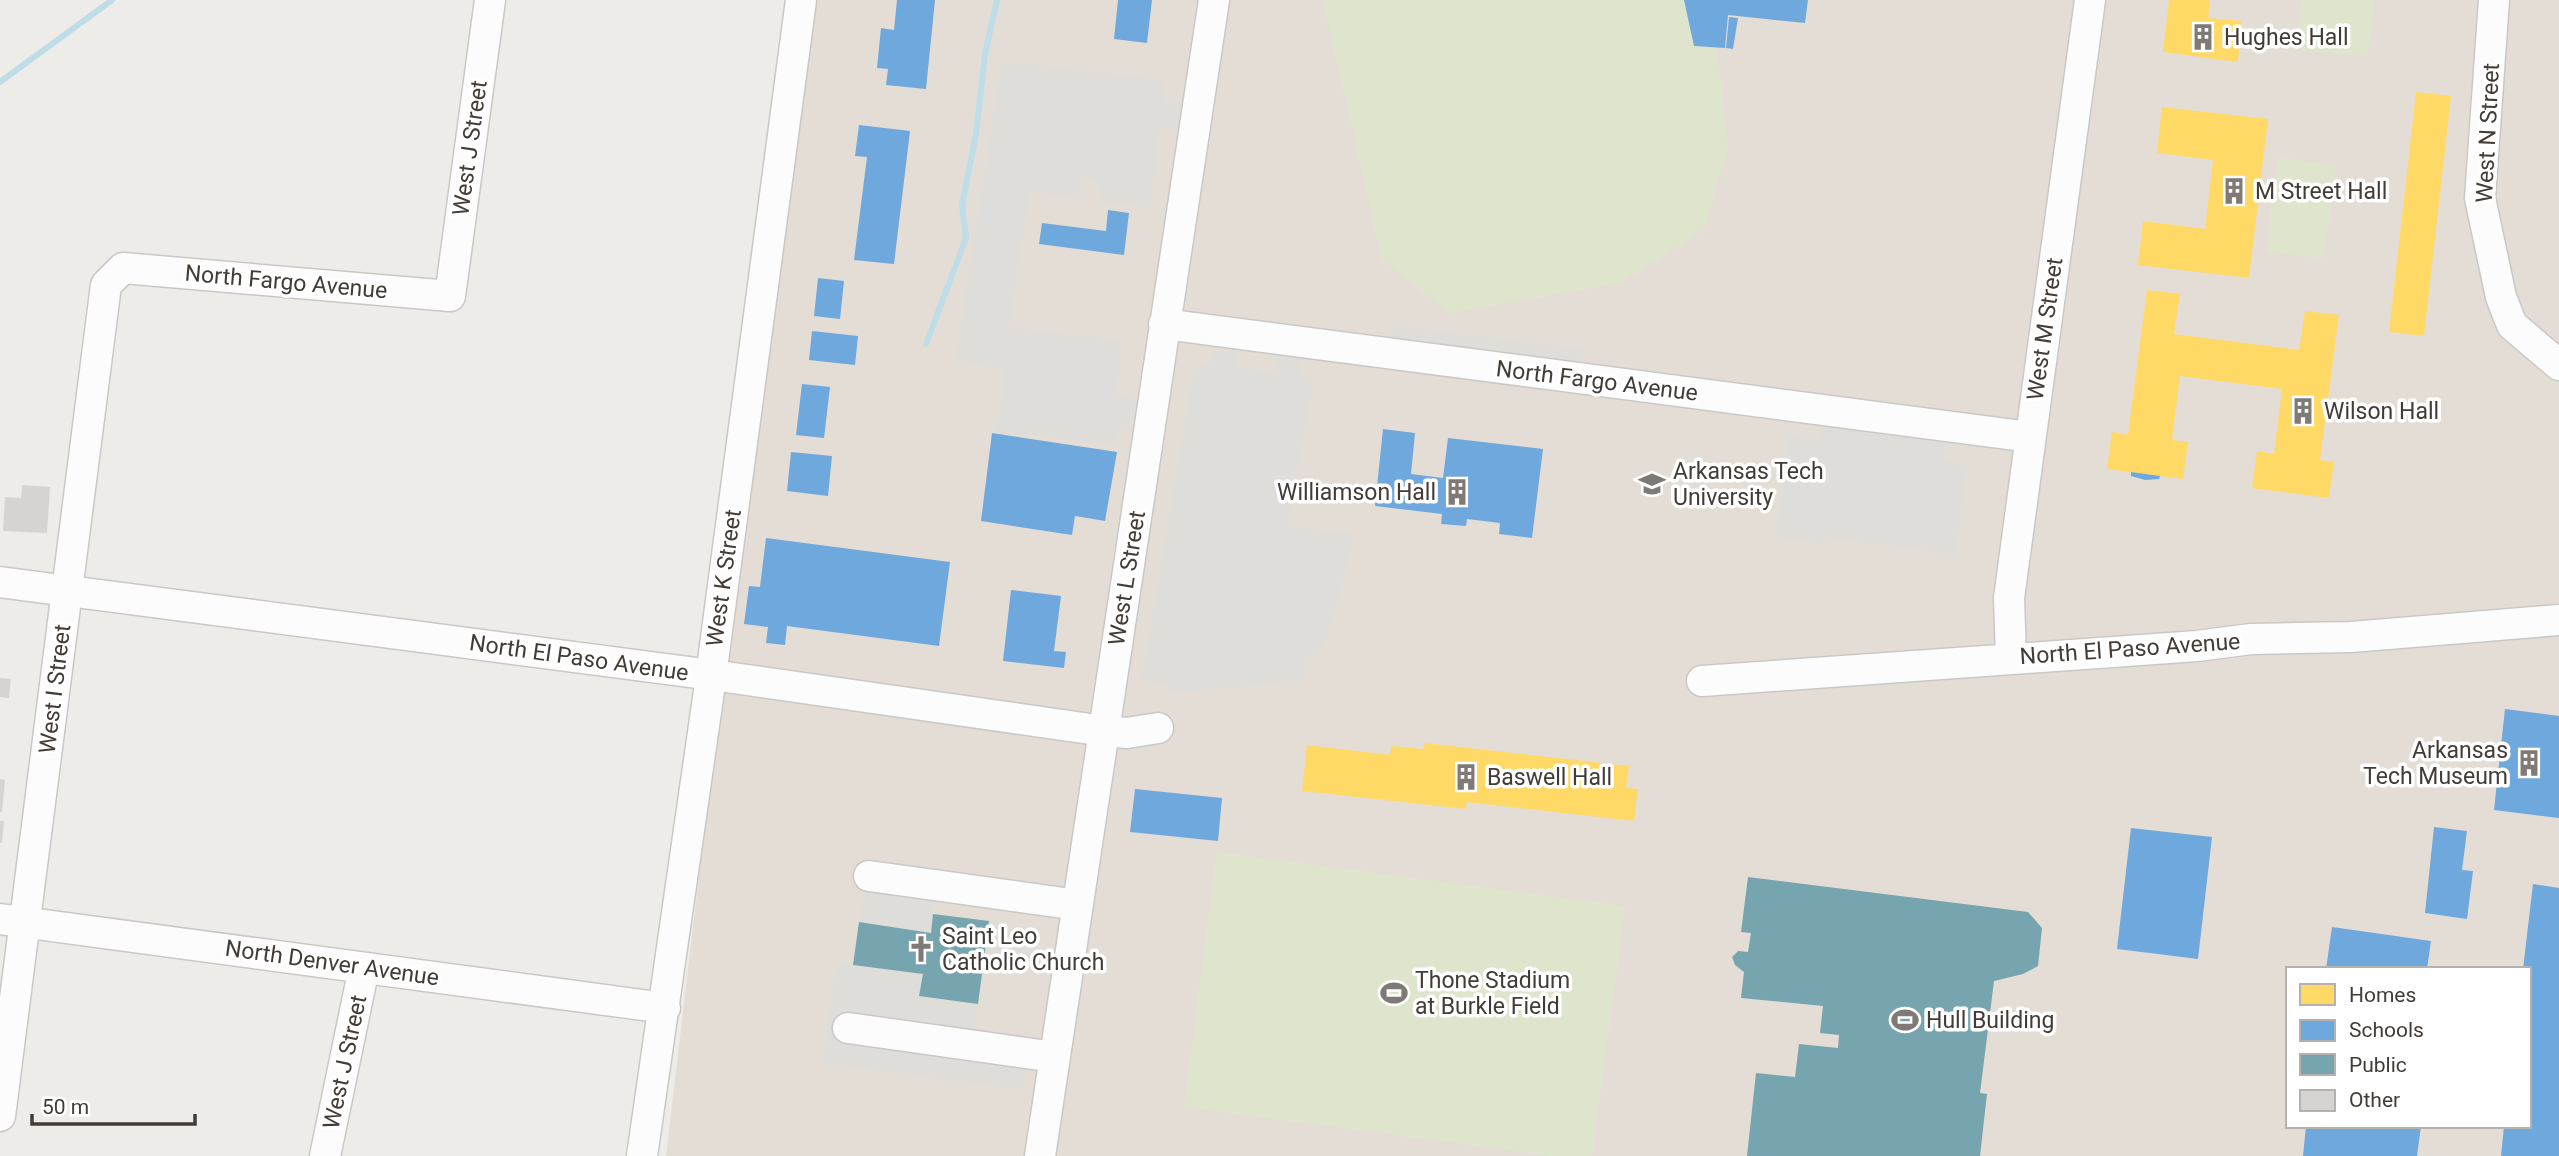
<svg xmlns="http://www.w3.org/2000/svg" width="2559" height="1156" viewBox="0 0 2559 1156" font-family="Roboto,sans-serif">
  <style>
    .education { fill: #e4ddd5; fill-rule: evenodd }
    .park { fill: #dfe5cc }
    .parking { fill: #dfddda }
    .homes { fill: #ffd966 }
    .schools { fill: #6fa8dc }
    .public { fill: #76a5af }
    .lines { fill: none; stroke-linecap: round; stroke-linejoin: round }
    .stream { stroke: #bedde7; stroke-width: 6 }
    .building { fill: #d6d3d0 }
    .minor-casing { stroke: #cac8c5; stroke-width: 33 }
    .minor { stroke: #fcfcfc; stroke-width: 30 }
    .labels { text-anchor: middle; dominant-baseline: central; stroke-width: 7; stroke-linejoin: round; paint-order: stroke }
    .poi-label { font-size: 23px; fill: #433c36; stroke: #fff; text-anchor: start }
    .street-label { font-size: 23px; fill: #433c36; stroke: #fff }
  </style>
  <rect width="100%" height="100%" fill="#eeece9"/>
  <path class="education" d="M802,0H2559V1156H666ZM2288,969H2529V1126H2288Z"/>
  <path class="park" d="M1323,0H1705L1714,24L1728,147L1704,229L1621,283L1449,313L1382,259Z
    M2303,0H2375L2367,56L2295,50Z
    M2278,158L2336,165L2324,258L2266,252Z
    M1217,852L1625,906L1592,1156H1553L1184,1107Z"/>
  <path class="parking" d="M1002,61L1165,80L1163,101L1183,103L1180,131L1159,129L1151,207L1100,202V182L1083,181L1080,198L1029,193L1009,328L1123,340L1116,395L1138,399L1135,428L1119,426L1117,445L997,432L1006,369L955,361Z
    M1391,325L1583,349L1581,368L1389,342Z
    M1213,350L1236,352L1234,368L1276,372L1278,355L1301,359L1299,374L1314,376L1288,527L1355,534L1325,647L1304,660L1303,680L1166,694L1167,685L1141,681L1195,363L1211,365Z
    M1823,417L1945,432L1942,460L1967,463L1956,554L1830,538L1828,544L1775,537L1788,436L1819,440Z
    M864,891L935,901L931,933L859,922Z
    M999,929L1038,934L1033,964L995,959Z
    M836,963L923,974L920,996L978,1004L975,1030L1030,1037L1023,1090L823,1063Z"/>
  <path class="homes" d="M2169,0H2210L2208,18L2242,21L2238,62L2163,52Z
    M2416,92L2451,96L2424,336L2389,332Z
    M2162,107L2268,119L2249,278L2138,265L2143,221L2205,229L2213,160L2157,153Z
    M2147,290L2180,294L2174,334L2299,350L2305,311L2339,315L2320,460L2334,462L2329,498L2252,488L2257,451L2274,454L2282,389L2180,376L2172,440L2188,442L2183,479L2107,469L2112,432L2128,435Z
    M1424,743L1629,766L1626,788L1638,789L1634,821L1467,802L1466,809L1302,791L1307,745L1390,755L1391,746L1423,749Z"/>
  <path class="schools" d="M897,0H935L926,89L886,85L888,69L877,68L881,28L894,30Z
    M1118,0H1152L1147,43L1114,39Z
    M1684,0H1808L1805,23L1728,15L1725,48L1694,46Z
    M1729,17L1738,18L1733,49L1726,48Z
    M859,125L910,131L894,264L854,260L867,157L855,156Z
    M1108,210L1129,213L1124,255L1039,244L1042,223L1106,231Z
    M818,278L844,281L840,319L814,316Z
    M812,331L858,336L855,365L809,360Z
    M802,384L830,387L824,438L796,435Z
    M1383,429L1415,433L1411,474L1443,478L1448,438L1543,449L1532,538L1499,534L1500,523L1467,519L1466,526L1441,524L1442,514L1375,506Z
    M992,433L1117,452L1105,521L1075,516L1072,535L981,521Z
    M791,452L832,456L828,496L787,491Z
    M2131,472L2160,476L2159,479L2145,480L2131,476Z
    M766,538L950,562L939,646L787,626L785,645L766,643L768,627L744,624L749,586L760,587Z
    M1011,590L1061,596L1054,651L1066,652L1064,668L1003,661Z
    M2505,709L2559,716V818L2494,810Z
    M1135,789L1222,798L1218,841L1130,832Z
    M2434,827L2467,831L2462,870L2473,871L2467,919L2425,913Z
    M2131,828L2212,837L2198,959L2117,949Z
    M2533,884L2559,888V1156H2501L2504,1126H2529V969H2523Z
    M2332,927L2431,941L2427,969H2326Z
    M2306,1126H2421L2417,1156H2303Z"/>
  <path class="public" d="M1748,877L2028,912L2042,928L2038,966L2023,974L1994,981L1980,1093L1987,1094L1980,1156H1747L1756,1073L1795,1077L1799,1044L1838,1048L1839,1035L1820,1033L1823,1006L1741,998L1744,972L1735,965L1732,957L1738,951L1748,952L1751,933L1741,932Z
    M933,914L989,921L978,1004L919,996L923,974L853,965L859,922L931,933Z"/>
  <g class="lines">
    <path class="stream" d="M0,82L112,0
      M926,344L966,238L962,205L976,134L985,54L997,0"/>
  </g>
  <path class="building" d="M22,485L50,487L47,533L3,531L5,497L21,498Z
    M0,678L11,679L9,698L0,697Z
    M0,779L5,780L2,812H0Z
    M0,821H4L2,843H0Z"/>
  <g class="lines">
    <defs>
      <path id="minor" d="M2494,0L2480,198L2501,297L2512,325L2559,365
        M1164,324L2030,437
        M0,582L712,675L1104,731L1127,733L1158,728
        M2011,658L2009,598L2090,0
        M1702,681L2197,646L2251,639L2351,637L2559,620
        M869,876L1078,905
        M0,919L665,1008
        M848,1028L1055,1057
        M0,1116L106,285L123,268L450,296L490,0
        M325,1156L364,968
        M642,1156L708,698L801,0
        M1040,1156L1214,0"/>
    </defs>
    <use href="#minor" class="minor-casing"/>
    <use href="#minor" class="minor"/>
  </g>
  <defs>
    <symbol id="building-bare" viewBox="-9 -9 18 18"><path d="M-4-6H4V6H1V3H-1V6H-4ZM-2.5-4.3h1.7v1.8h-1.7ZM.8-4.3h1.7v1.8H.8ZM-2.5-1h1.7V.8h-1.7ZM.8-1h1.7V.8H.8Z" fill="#7f7a75" stroke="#fff" stroke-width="2.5" paint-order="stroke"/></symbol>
    <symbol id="university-bare" viewBox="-9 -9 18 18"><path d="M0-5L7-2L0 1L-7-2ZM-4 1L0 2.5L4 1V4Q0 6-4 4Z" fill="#7f7a75" stroke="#fff" stroke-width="2.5" paint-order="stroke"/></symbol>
    <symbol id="church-bare" viewBox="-9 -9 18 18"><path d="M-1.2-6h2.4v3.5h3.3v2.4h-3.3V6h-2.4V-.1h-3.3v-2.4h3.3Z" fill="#7f7a75" stroke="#fff" stroke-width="2.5" paint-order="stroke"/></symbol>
    <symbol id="stadium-bare" viewBox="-9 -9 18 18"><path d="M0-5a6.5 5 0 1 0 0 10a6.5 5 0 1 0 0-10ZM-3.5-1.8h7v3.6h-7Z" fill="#7f7a75" stroke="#fff" stroke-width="2.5" paint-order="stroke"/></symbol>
  </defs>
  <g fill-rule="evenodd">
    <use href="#building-bare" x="2184" y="18" width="38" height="38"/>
    <use href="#building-bare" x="2215" y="172" width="38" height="38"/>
    <use href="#building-bare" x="2284" y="392" width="38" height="38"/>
    <use href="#university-bare" x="1633" y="465" width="38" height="38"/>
    <use href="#building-bare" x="1438" y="473" width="38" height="38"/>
    <use href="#building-bare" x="2510" y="744" width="38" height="38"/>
    <use href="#building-bare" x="1447" y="758" width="38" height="38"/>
    <use href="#church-bare" x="902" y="930" width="38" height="38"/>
    <use href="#stadium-bare" x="1375" y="974" width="38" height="38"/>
    <use href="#stadium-bare" x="1886" y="1001" width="38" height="38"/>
  </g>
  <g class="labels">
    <g class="poi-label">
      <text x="2224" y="37">Hughes Hall</text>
      <text x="2255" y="191">M Street Hall</text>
      <text x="2324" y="411">Wilson Hall</text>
      <text x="1673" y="471">Arkansas Tech<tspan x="1673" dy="26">University</tspan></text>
      <text x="1436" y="492" text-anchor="end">Williamson Hall</text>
      <text x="2508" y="750" text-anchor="end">Arkansas<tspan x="2508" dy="26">Tech Museum</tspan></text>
      <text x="1487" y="777">Baswell Hall</text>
      <text x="942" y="936">Saint Leo<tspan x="942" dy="26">Catholic Church</tspan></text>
      <text x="1415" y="980">Thone Stadium<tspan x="1415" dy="26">at Burkle Field</tspan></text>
      <text x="1926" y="1020">Hull Building</text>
    </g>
    <g class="street-label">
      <text transform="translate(2488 133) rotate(-87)">West N Street</text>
      <text transform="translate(470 148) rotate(-82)">West J Street</text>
      <text transform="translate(286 282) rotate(5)">North Fargo Avenue</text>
      <text transform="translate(2045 329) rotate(-82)">West M Street</text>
      <text transform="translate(1597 381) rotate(7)">North Fargo Avenue</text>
      <text transform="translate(724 578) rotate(-82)">West K Street</text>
      <text transform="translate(1127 578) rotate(-81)">West L Street</text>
      <text transform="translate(2130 649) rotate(-4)">North El Paso Avenue</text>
      <text transform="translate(579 658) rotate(8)">North El Paso Avenue</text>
      <text transform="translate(55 689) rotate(-83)">West I Street</text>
      <text transform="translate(332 963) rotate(8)">North Denver Avenue</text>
      <text transform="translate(345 1062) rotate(-78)">West J Street</text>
    </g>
  </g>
  <rect x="2286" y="967" width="245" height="161" fill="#ffffff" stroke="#b4b1af" stroke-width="2"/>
  <rect x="2300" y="984" width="35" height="21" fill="#ffd966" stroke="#b4b1af" stroke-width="2"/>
  <text x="2349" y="1002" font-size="21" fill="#433c36">Homes</text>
  <rect x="2300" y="1020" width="35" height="21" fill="#6fa8dc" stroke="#b4b1af" stroke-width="2"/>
  <text x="2349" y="1037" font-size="21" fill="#433c36">Schools</text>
  <rect x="2300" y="1054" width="35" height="21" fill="#76a5af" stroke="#b4b1af" stroke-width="2"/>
  <text x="2349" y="1072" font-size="21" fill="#433c36">Public</text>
  <rect x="2300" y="1090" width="35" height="21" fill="#d6d3d0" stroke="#b4b1af" stroke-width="2"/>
  <text x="2349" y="1107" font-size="21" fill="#433c36">Other</text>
  <path d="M32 1114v10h163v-10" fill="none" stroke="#433c36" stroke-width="3.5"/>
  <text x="42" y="1114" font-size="21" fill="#433c36" stroke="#ffffff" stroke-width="5" paint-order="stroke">50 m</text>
</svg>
